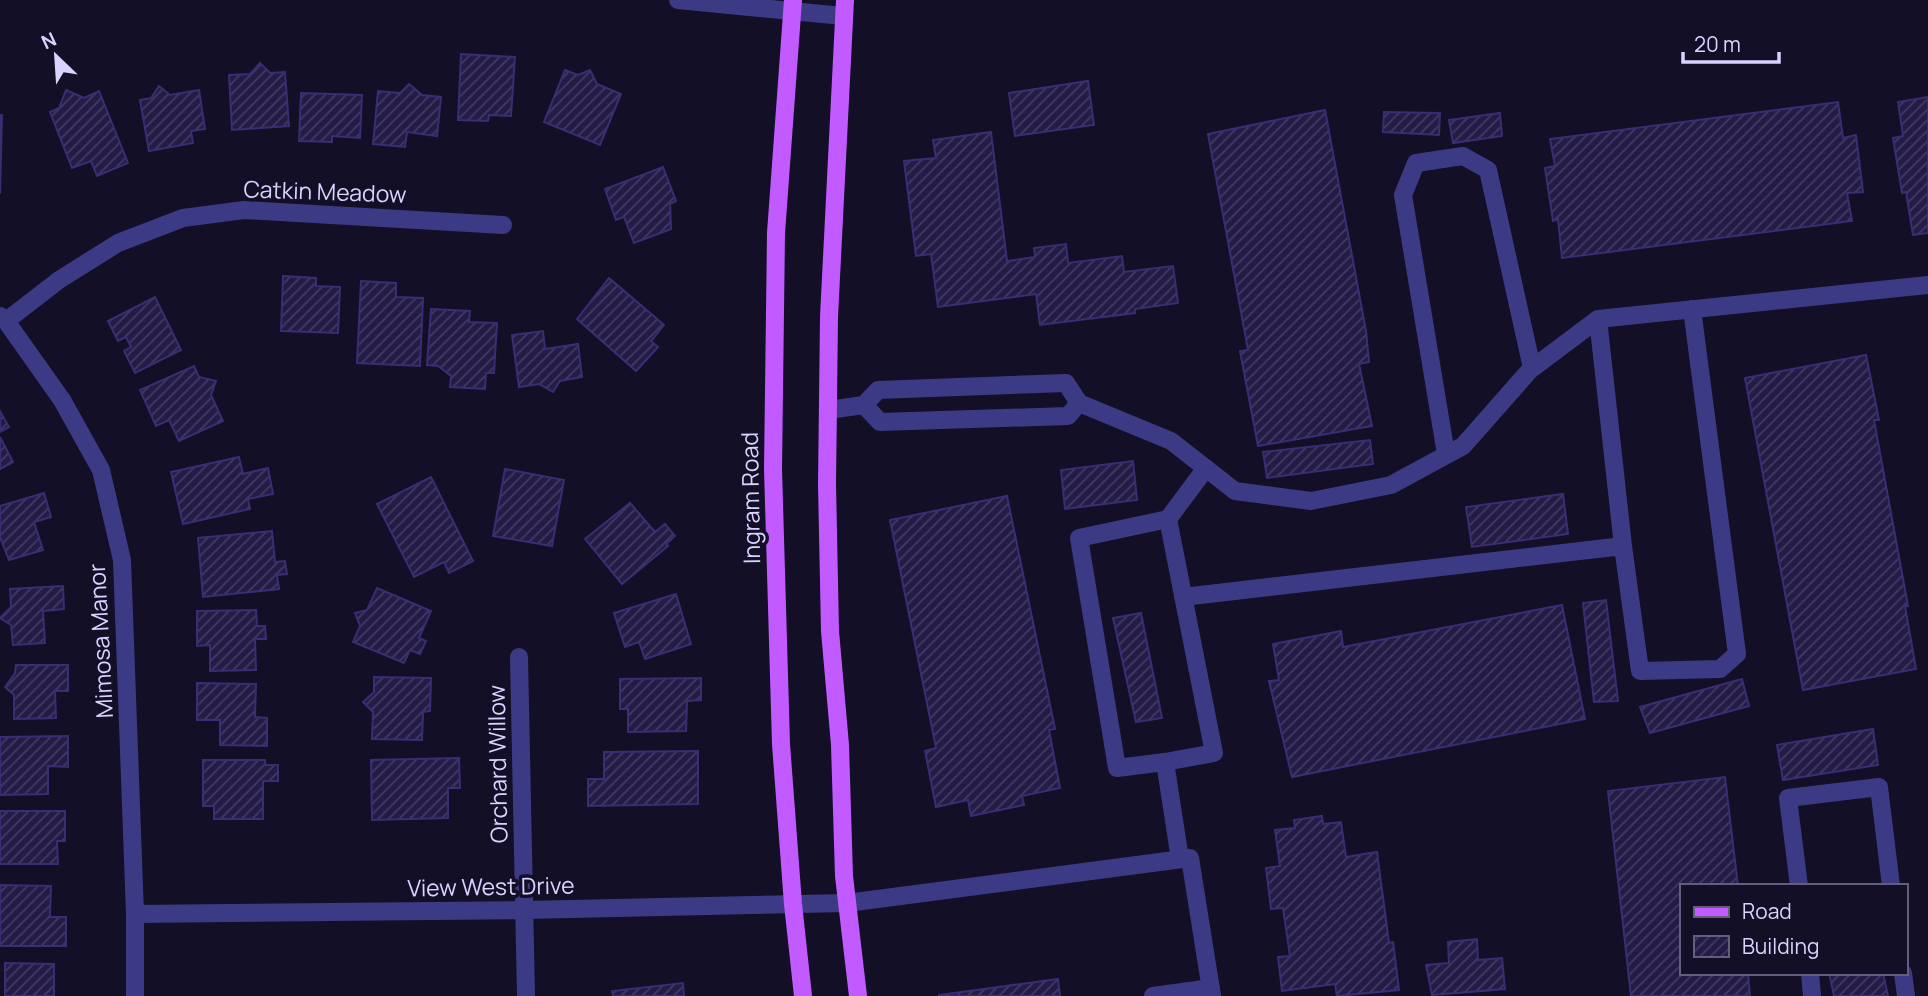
<svg xmlns="http://www.w3.org/2000/svg" width="1928" height="996" viewBox="0 0 1928 996" font-family="Manrope,sans-serif">
  <style>
    .building { fill: url(#building-hatch); stroke: #3b2d73; stroke-width: 2 }
    .lines { fill: none; stroke-linecap: round; stroke-linejoin: round }
    .minor { stroke: #3d3a85; stroke-width: 18 }
    .major { stroke: #c25bff; stroke-width: 18 }
    .labels { text-anchor: middle; dominant-baseline: central; stroke-width: 7; stroke-linejoin: round; paint-order: stroke }
    .street-label { font-size: 23px; fill: #d9d4ff; stroke: #130f26 }
  </style>
  <defs>
    <pattern id="building-hatch" width="6" height="6" patternUnits="userSpaceOnUse" patternTransform="scale(1.75)"><rect width="6" height="6" fill="#241b47"/><path d="M-1 1l2-2M0 6l6-6M5 7l2-2" fill="none" stroke="#433b63"/></pattern>
  </defs>
  <rect width="100%" height="100%" fill="#130f26"/>
  <path class="building" d="M461,54L515,57L511,116L489,115L488,121L458,120Z
    M260,63L270,73L285,72L289,126L232,130L229,75L250,74Z
    M565,70L578,75L590,70L597,84L621,94L600,145L544,122Z
    M1088,81L1094,125L1015,136L1009,93Z
    M409,84L422,95L441,97L437,136L407,132L405,147L373,144L378,91L400,93Z
    M159,86L170,95L199,90L205,129L191,131L193,143L149,151L140,100L151,98Z
    M66,90L84,98L99,91L128,163L97,176L91,161L72,168L50,112L59,108Z
    M301,93L362,95L360,138L332,136V142L299,141Z
    M1928,97V233L1913,235L1906,192L1902,193L1893,138L1903,136L1898,102Z
    M1838,102L1843,138L1856,135L1863,192L1847,193L1852,221L1562,258L1558,219L1553,221L1545,168L1555,166L1550,139Z
    M1325,110L1366,331L1369,362L1359,364L1372,426L1258,446L1240,351L1248,350L1208,134Z
    M1384,112L1440,113L1439,135L1383,132Z
    M1500,113L1502,136L1453,143L1449,120Z
    M0,115H2L0,194Z
    M991,132L1007,261L1035,257L1034,248L1066,244L1068,263L1122,256L1124,272L1173,266L1178,303L1135,309V313L1040,325L1036,294L938,307L931,254L916,256L904,161L936,158L933,140Z
    M663,167L676,201L670,204L671,229L634,243L624,217L616,220L605,189Z
    M283,276L316,278V286L340,287L338,333L281,331Z
    M609,278L664,325L651,341L658,347L636,371L577,319Z
    M361,281L396,283V297L423,298L420,366L357,363Z
    M155,297L181,350L135,373L124,351L131,347L126,337L118,341L108,321Z
    M431,309L470,311L469,322L497,323L494,373H486L485,389L450,387L451,376L438,366L427,365Z
    M543,331L545,349L578,344L582,377L560,381L553,392L539,384L519,387L512,335Z
    M1866,355L1879,420H1874L1908,606H1905L1916,669L1803,690L1745,378Z
    M194,366L199,377L216,381L211,395L223,421L179,441L169,420L156,426L140,390Z
    M0,411L9,427L0,432Z
    M0,437L13,462L0,469Z
    M1370,440L1373,464L1267,478L1263,452Z
    M239,457L243,474L268,468L273,494L248,499L250,509L183,524L171,472Z
    M1133,461L1137,500L1065,509L1061,470Z
    M505,469L564,480L552,546L493,536Z
    M431,477L473,561L449,573L444,562L414,577L377,504Z
    M44,493L51,517L34,522L43,550L9,560L0,537V506Z
    M1563,494L1568,534L1472,547L1466,507Z
    M1007,496L1055,729L1049,730L1060,788L1022,796L1024,805L971,816L968,800L936,807L925,751L936,748L890,520Z
    M630,503L655,532L665,524L675,536L666,544L668,546L622,584L585,539Z
    M272,531L275,562L285,561L287,574L277,575L279,589L203,597L198,538Z
    M63,586L64,609L43,611L45,643L13,645L11,625L0,618L11,607L10,589Z
    M377,588L431,611L419,638L426,641L420,654L410,650L404,663L353,642L360,626L355,613L367,610Z
    M676,594L691,644L645,659L639,642L625,647L614,613Z
    M1606,600L1618,701L1594,702L1583,603Z
    M1562,605L1585,719L1292,777L1269,681L1279,680L1273,644L1341,631L1343,647Z
    M256,610L257,626H265L266,639H255L256,670L210,671V645L197,646V611Z
    M1141,613L1162,718L1136,722L1113,618Z
    M16,665H68V691H55L56,718L14,719V695L5,687L15,673Z
    M374,677L431,678L430,711L423,712L422,740L372,739L373,712L363,702L374,692Z
    M701,678V700L687,701L686,731L628,732V709H620V679Z
    M1742,679L1749,706L1650,733L1640,707Z
    M197,683L256,684L255,717L267,718V746L220,745V720H197Z
    M1873,729L1878,765L1783,780L1777,745Z
    M68,736V767L48,766V794L0,795V737Z
    M698,751V804L588,806V779H604V752Z
    M459,758L460,788H448V818L372,820L371,760Z
    M203,760H265V765H278V781H263V819H214V806H203Z
    M1725,777L1738,886H1681V973H1748L1750,996H1631L1608,791Z
    M0,811H65V841H57L58,864H0Z
    M1322,816L1323,824L1341,822L1346,857L1377,852L1389,943L1393,942L1399,990L1337,996L1335,984L1282,991L1278,957L1290,956L1283,908L1271,909L1266,868L1280,866L1275,830L1295,828L1294,820Z
    M0,885L51,886L50,917H66V946H0Z
    M1477,939L1478,960L1502,958L1505,989L1432,995L1426,965L1449,963L1448,942Z
    M5,963L54,964V996H5Z
    M1829,973H1883L1888,996H1834Z
    M1058,979L1060,996H939V995Z
    M683,983L684,996H613L612,991Z"/>
  <g class="lines">
    <path class="minor" d="M678,0L843,16
      M0,316L6,321L62,400L101,470L122,560L135,914V996
      M6,321L59,280L118,243L183,218L244,210L503,225
      M864,405L880,422L1068,416L1079,403
      M828,410L864,405L878,390L1066,383L1079,403L1171,441L1235,491L1311,501L1391,485L1463,446L1530,370L1598,319L1928,285
      M1446,454L1403,195L1416,163L1463,156L1488,170L1532,368
      M1623,546L1640,671L1720,669L1737,654L1692,309
      M1183,597L1623,546L1598,319
      M519,657L526,996
      M1165,762L1214,753L1168,519
      M1180,859L1165,762L1117,768L1079,538L1168,519L1206,468
      M1799,886L1788,798L1879,787L1891,886
      M135,914L525,910L847,903L1190,858L1212,996
      M1810,973L1812,996
      M1903,973L1906,996
      M1153,996L1211,988"/>
    <path class="major" d="M793,0L776,233L773,469L781,744L793,904L803,996
      M845,0L829,317L827,484L830,631L840,745L844,876L858,996"/>
  </g>
  <g class="labels">
    <g class="street-label">
      <text transform="translate(325 191) rotate(2)">Catkin Meadow</text>
      <text transform="translate(750 498) rotate(-91)">Ingram Road</text>
      <text transform="translate(100 641) rotate(-93)">Mimosa Manor</text>
      <text transform="translate(497 764) rotate(-91)">Orchard Willow</text>
      <text transform="translate(491 886) rotate(-1)">View West Drive</text>
    </g>
  </g>
  <rect x="1680" y="884" width="228" height="91" fill="#130f26" stroke="#625e7d" stroke-width="2"/>
  <rect x="1694" y="907" width="35" height="10" fill="#c25bff" stroke="#625e7d" stroke-width="2"/>
  <text x="1742" y="919" font-size="21" fill="#d9d4ff">Road</text>
  <rect x="1694" y="936" width="35" height="21" fill="url(#building-hatch)" stroke="#625e7d" stroke-width="2"/>
  <text x="1742" y="954" font-size="21" fill="#d9d4ff">Building</text>
  <g transform="translate(56 56) rotate(335)" stroke="#130f26" stroke-width="5" paint-order="stroke">
  <path d="M0-5L12 26L0 18L-12 26Z" fill="#d9d4ff"/>
  <text y="-10" font-size="19" font-weight="bold" text-anchor="middle" fill="#d9d4ff">N</text>
  </g>
  <path d="M1683 52v10h96v-10" fill="none" stroke="#d9d4ff" stroke-width="3.5"/>
  <text x="1694" y="52" font-size="21" fill="#d9d4ff" stroke="#130f26" stroke-width="5" paint-order="stroke">20 m</text>
</svg>
